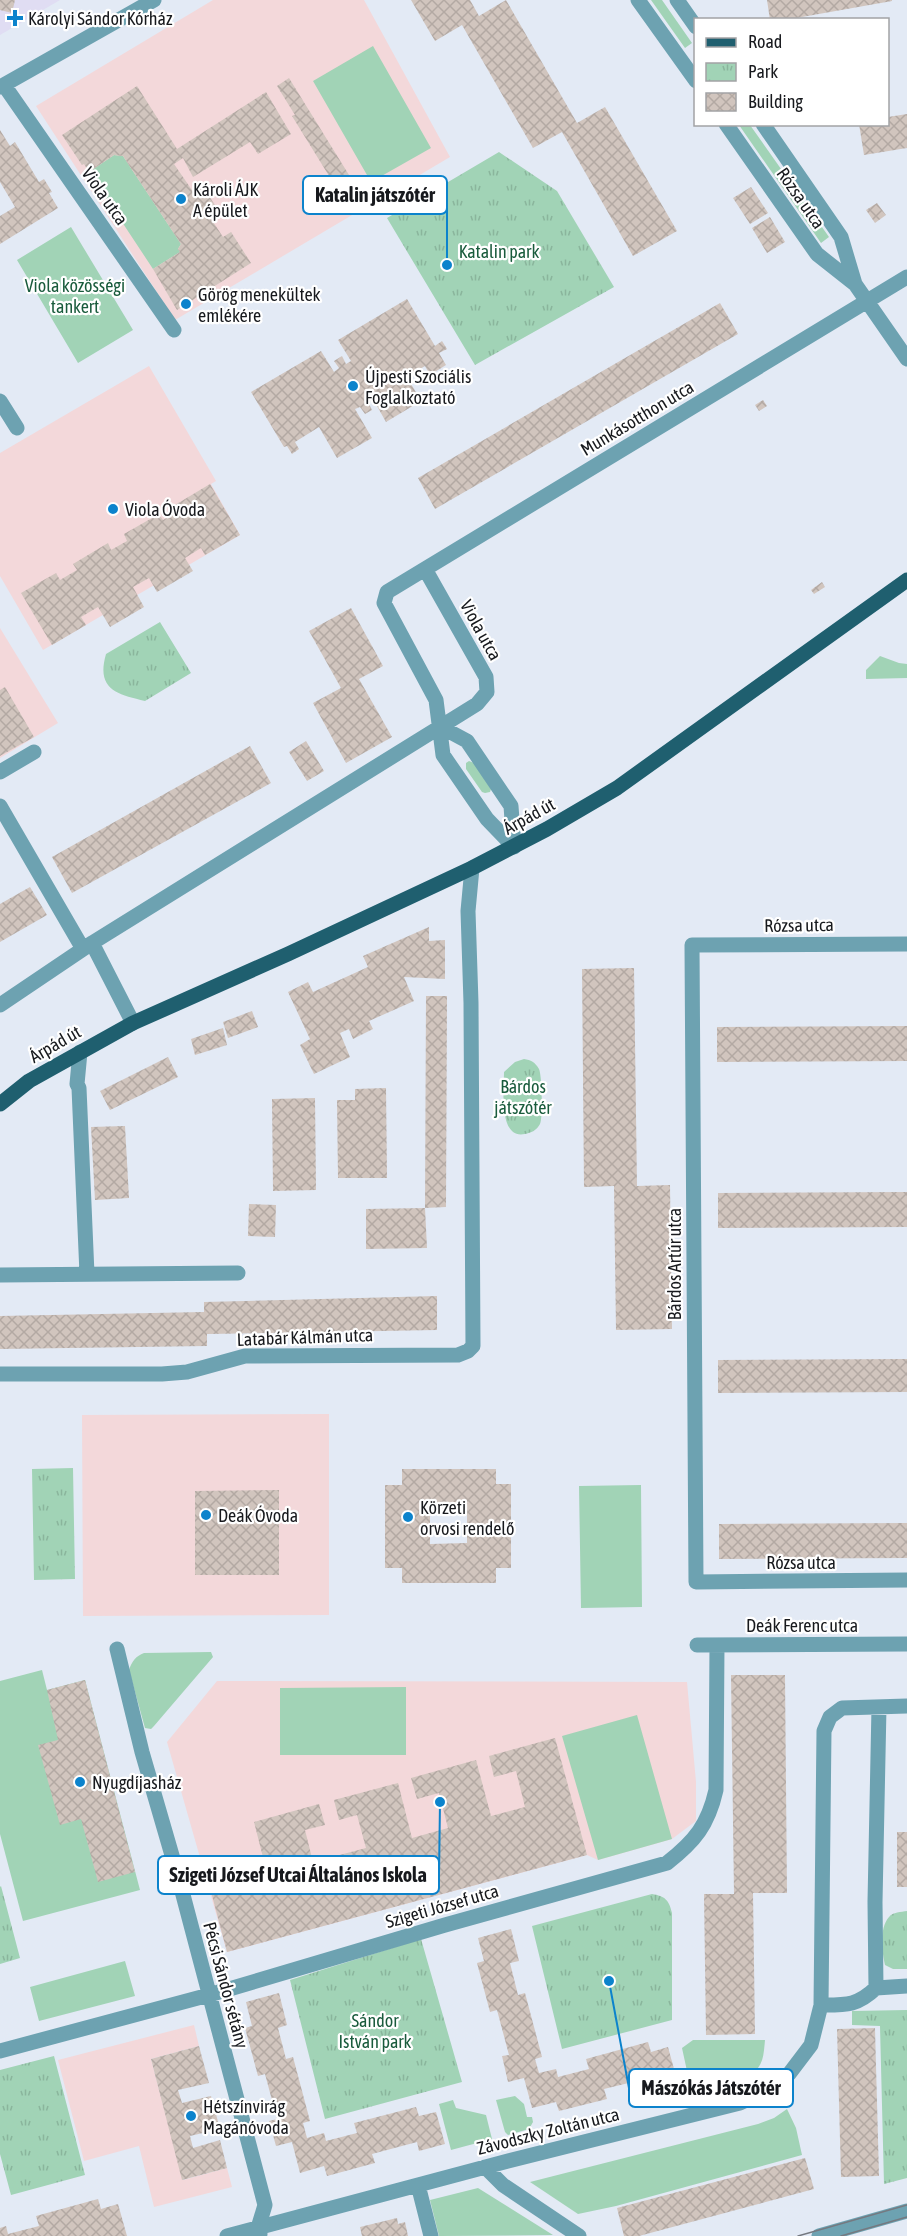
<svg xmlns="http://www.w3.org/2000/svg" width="907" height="2236" viewBox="0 0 907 2236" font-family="'Asap Condensed',sans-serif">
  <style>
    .education { fill: #f3d8da }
    .medical { fill: #e0ddf3 }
    .green { fill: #a1d3b6 }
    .park { fill: url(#park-tufts) }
    .building { fill: url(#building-cross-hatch); fill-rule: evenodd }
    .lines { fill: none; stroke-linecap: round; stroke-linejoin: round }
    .minor { stroke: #6da2b1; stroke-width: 15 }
    .major { stroke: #1f5f6f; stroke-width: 15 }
    .tram { stroke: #757980; stroke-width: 1.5 }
    .poi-dot { fill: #0c83cc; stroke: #fff; stroke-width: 2 }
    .labels { text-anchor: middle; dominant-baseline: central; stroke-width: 4.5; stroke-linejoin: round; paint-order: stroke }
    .poi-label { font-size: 18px; fill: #17191d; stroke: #fff; text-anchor: start }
    .street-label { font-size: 18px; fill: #17191d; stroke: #fff }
    .park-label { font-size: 18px; fill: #195b3c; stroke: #fff }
    .leader { fill: none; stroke: #0c83cc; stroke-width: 2 }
    .callout-dot { fill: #0c83cc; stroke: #fff; stroke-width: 2 }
    .callout { fill: #fff; stroke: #0c83cc; stroke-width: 2 }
    .callout-label { font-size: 20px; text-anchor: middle; font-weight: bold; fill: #17191d }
  </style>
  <defs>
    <pattern id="park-tufts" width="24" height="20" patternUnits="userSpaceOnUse" patternTransform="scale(1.5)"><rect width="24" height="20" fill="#a1d3b6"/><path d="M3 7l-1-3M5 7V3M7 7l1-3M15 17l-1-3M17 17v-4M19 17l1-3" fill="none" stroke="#8ab59c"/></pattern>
    <pattern id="building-cross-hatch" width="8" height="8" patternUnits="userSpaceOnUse" patternTransform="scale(1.5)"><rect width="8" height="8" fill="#d1c5be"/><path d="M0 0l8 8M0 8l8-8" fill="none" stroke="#b3a9a3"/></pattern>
  </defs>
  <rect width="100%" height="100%" fill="#e3eaf5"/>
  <path class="education" d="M213,0H364L450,157L175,320L36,106Z
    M149,366L216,481L211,484L240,535L43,650L0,576V453Z
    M0,628L58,723L0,758Z
    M329,1414V1615L83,1616L82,1415Z
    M217,1681L687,1682L696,1782V1821L672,1839L598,1860L587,1855L227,1952L167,1742Z
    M194,2025L199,2046L151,2059L183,2180L227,2168L232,2187L154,2207L139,2146L84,2161L58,2060Z"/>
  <path class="medical" d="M0,0H60L0,35Z"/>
  <path class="green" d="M651,0H662L692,43L685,48Z
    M373,46L431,148L371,182L313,81Z
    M739,125H750L829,237L821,243Z
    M114,155L123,156L181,244L178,249L180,252L153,269L89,172Z
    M71,227L133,330L78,363L17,260Z
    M880,656L899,663L907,664V678L866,679V670Z
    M469,761L474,763L491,789L490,792L485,793L482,792L466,769V763Z
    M641,1485L642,1607L581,1608L579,1486Z
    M211,1652L213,1657L154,1726L151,1729L145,1728L129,1670C132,1661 136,1656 144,1653Z
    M42,1670L47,1690L85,1680L140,1890L23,1921L0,1834V1681Z
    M406,1687V1755H280V1688Z
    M637,1715L672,1839L598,1860L562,1736Z
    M125,1961L135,1996L39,2021L30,1987Z
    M693,2040H765C764,2050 764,2060 758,2068C744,2087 712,2090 692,2094L682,2048Z
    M515,2096L524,2104L527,2117H532L533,2122L529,2129L508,2135L505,2132L496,2100Z
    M453,2100L456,2108L486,2115L492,2139L451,2150L439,2104Z
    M787,2109L796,2128L802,2155L616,2206L578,2214L530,2182L758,2124L774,2118Z
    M478,2188L553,2235L439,2236L430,2200Z"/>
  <path class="park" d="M499,152L557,191L614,287L475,365L387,218Z
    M160,622L191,673L145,701C116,694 96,689 106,654Z
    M524,1059C531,1060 535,1062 539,1069C542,1075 543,1118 540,1124C537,1130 531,1133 525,1134C498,1140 504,1089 504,1072L515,1062Z
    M73,1468L75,1579L34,1580L32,1469Z
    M1,1886L20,1958L0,1964V1887Z
    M652,1894C665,1896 669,1900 672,1913V2020L562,2049L532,1926Z
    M907,1911V1969H893L885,1965C882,1952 879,1928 889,1917C893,1912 901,1912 907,1911Z
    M421,1939L462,2082L325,2119L290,1980Z
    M907,2010V2178L884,2184L880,2026L852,2025V2011Z
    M54,2056L85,2175L11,2195L0,2154V2070Z"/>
  <path class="building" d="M0,0H15L12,13L0,10Z
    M411,0H470L479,16L506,0L577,123L605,107L677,231L633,256L562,132L533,148L462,25L435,41Z
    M767,0H892V1L785,20H770Z
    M289,78L362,196L347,205L292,116L295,115L277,86Z
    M137,86L177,149L266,92L291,134L258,154L250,142L193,177L183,158L174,164L194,193L203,187L215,205L206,211L223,237L231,232L251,263L177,310L153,269L180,252L178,249L181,244L123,156L114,155L89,172L84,164L82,165L62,135Z
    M907,114V148L864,155L859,124H888V117Z
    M0,130L10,146L15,142L39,182L44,179L52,192L49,193L58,208L0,244V216L15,207L0,182Z
    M751,187L768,213L750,224L733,198Z
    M877,203L886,215L875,223L866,210Z
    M770,217L785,242L767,253L752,228Z
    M407,299L435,346L442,341L447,349L439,353L446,365L430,375L425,366L407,377L421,401L386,422L373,399L368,402L372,410L365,414L360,407L355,409L372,438L337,458L319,427L295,442L299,449L292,454L287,446L284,447L251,392L321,351L334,372L339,368L334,361L342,356L346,364L351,361L338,340Z
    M720,303L738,334L435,509L418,478Z
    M763,400L767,406L759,411L755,405Z
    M210,484L240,535L205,555L201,548L185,558L193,571L157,592L149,578L133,587L144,607L110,627L98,607L81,617L86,625L52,645L21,593L56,573L60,580L77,570L73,564L108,543L111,550L127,541L124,534L159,514L163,520L179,511L175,505Z
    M822,582L825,587L814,594L811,590Z
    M351,608L383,666L359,679L392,737L346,763L313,703L341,688L309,631Z
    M5,687L34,737L0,756V690Z
    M306,741L324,771L307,781L289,752Z
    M250,746L271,783L72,893L52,857Z
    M30,887L47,915L0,942V904Z
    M429,927V941L445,940V979L404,977L414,1001L369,1021L373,1029L353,1039L349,1029L340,1033L350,1057L314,1074L300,1045L310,1039L288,992L308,982L313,992L368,967L363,956Z
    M634,968L637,1186L670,1185L672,1329L616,1330L614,1186L584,1187L582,969Z
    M426,996H447L446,1207L425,1208Z
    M252,1011L258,1027L228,1038L223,1022Z
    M907,1026V1061L717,1062V1027Z
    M223,1028L227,1045L195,1055L191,1039Z
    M168,1057L178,1077L110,1110L100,1091Z
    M386,1088L387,1178H338L337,1100H355V1089Z
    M315,1098L316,1190L273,1191L272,1099Z
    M125,1126L129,1198L95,1200L91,1127Z
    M907,1192V1227L718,1228V1193Z
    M249,1204L276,1205L275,1237L248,1236Z
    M425,1208L427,1248L366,1249V1209Z
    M437,1296V1330L207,1334V1346L0,1349V1316L204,1312V1302Z
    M907,1359V1392L718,1393V1360Z
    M402,1469H496V1484H511V1568H496V1583H402V1568H385V1485H402ZM467,1508V1543L430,1544V1509Z
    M279,1490V1575H195V1491Z
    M907,1523V1558L719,1559V1524Z
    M731,1675H785L787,1893H753L755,2034L706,2035L704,1894H734Z
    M85,1680L135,1872L98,1882L81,1819L60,1825L38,1745L58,1740L47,1690Z
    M555,1738L587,1855L227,1952L210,1888L267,1873L254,1822L319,1804L325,1825L305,1830L313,1862L366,1848L357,1815L339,1820L334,1800L398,1783L412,1838L448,1828L439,1793L417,1799L411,1778L476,1760L491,1816L525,1807L516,1771L494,1777L489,1756Z
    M897,1832H907V1887H897Z
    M511,1929L519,1961L510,1963L518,1995L525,1993L542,2057L535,2059L539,2073L556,2069L558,2077L589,2069L586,2059L648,2042L651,2052L668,2047L677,2080L651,2087L649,2078L604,2089L607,2099L559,2111L556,2102L532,2108L524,2078L508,2082L502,2056L509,2055L497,2010L490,2012L477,1963L484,1961L478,1938Z
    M279,1993L287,2025L278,2028L286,2059L293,2057L310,2121L303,2123L307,2138L324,2133L326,2141L357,2133L354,2123L416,2107L419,2116L436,2112L445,2144L419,2151L417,2142L372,2154L375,2163L327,2176L324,2166L300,2173L292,2142L276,2146L269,2121L277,2119L265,2074L258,2076L245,2028L252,2026L246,2002Z
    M875,2028L879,2176L841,2177L837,2029Z
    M199,2046L209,2083L178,2090L182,2103L211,2096L220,2129L190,2136L193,2148L220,2140L227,2168L182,2180L151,2059Z
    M805,2158L814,2189L639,2236H624L617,2208Z
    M98,2199L101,2209L118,2204L127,2236H0V2228L6,2226L8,2234L39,2226L36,2216Z
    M397,2218L398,2224L405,2222L408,2236H362L360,2227Z"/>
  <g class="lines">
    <path class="minor" d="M638,0L696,81
      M677,0L696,27
      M4,85L174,330
      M0,87L154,0
      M726,124L817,254L855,284L907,359
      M763,124L841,237L855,284
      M0,401L17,428
      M441,727L467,741L511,806L514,847
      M0,772L34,752
      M0,806L83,949
      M514,847L487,819L443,755L436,700L384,603L387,592L907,277
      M92,943L133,1023
      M907,944L692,945L696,1582L907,1580
      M0,1005L92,943L477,704L487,692L486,677L425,569
      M80,1052L77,1084L79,1088L87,1274
      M0,1275L238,1273
      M0,1374H162L187,1372L245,1356L458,1355L468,1351L473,1346L471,1003L468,911L472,868
      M697,1645L907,1644
      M117,1649L142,1752L178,1876L265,2205L258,2228L260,2234
      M879,1707L875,1902L876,1988L907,1986
      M821,2005C846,2005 857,2006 876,1988
      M0,2051L209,1995L445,1925L667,1863C695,1841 708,1825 716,1790L717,1645
      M485,2167L503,2185L579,2236
      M418,2185L431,2236
      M227,2236L508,2161L740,2103L764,2092L789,2074L811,2045L821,2005L824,1731L830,1717L842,1708L907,1706
      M819,2236L907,2211"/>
    <path class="major" d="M0,1104L29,1081L133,1023L288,954L472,868L547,829L617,788L907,580"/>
    <path class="tram" d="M798,2236L907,2205
      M841,2236L907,2217"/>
  </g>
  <g class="poi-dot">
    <path d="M12 9h6v6h6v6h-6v6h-6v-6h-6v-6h6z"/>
    <circle cx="181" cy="199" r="6"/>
    <circle cx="186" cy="304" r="6"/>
    <circle cx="353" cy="386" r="6"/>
    <circle cx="113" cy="509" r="6"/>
    <circle cx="206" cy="1515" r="6"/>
    <circle cx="408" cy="1517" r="6"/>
    <circle cx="80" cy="1782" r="6"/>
    <circle cx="191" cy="2116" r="6"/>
  </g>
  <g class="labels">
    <g class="poi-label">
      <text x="28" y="18">Károlyi Sándor Kórház</text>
      <text x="193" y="189">Károli ÁJK<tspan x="193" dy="21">A épület</tspan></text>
      <text x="198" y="294">Görög menekültek<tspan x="198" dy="21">emlékére</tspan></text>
      <text x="365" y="376">Újpesti Szociális<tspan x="365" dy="21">Foglalkoztató</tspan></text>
      <text x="125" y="509">Viola Óvoda</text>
      <text x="420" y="1507">Körzeti<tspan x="420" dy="21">orvosi rendelő</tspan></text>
      <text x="218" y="1515">Deák Óvoda</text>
      <text x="92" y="1782">Nyugdíjasház</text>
      <text x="203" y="2106">Hétszínvirág<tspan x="203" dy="21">Magánóvoda</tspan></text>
    </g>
    <g class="street-label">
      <text transform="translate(105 196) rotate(55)">Viola utca</text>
      <text transform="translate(801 198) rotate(55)">Rózsa utca</text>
      <text transform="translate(637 418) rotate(-31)">Munkásotthon utca</text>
      <text transform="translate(481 630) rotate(61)">Viola utca</text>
      <text transform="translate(529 816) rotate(-29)">Árpád út</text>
      <text transform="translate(799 925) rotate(-1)">Rózsa utca</text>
      <text transform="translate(55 1044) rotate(-30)">Árpád út</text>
      <text transform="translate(674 1264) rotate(-90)">Bárdos Artúr utca</text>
      <text transform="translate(305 1337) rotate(-2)">Latabár Kálmán utca</text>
      <text x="801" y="1562">Rózsa utca</text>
      <text x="802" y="1625">Deák Ferenc utca</text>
      <text transform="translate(442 1906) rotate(-16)">Szigeti József utca</text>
      <text transform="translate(226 1985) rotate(75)">Pécsi Sándor sétány</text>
      <text transform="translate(548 2131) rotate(-14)">Závodszky Zoltán utca</text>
    </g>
    <g class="park-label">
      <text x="499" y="251">Katalin park</text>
      <text x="75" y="285">Viola közösségi<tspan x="75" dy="21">tankert</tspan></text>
      <text x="523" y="1086">Bárdos<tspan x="523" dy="21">játszótér</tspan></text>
      <text x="375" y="2020">Sándor<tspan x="375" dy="21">István park</tspan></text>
    </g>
  </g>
  <path class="leader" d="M447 265L447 195M440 1802L439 1875M609 1981L629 2088"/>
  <g class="callout-dot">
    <circle cx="447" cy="265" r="6"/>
    <circle cx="440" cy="1802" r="6"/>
    <circle cx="609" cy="1981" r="6"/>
  </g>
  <g class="callout">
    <rect x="303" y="176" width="144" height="38" rx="6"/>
    <rect x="158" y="1856" width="281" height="38" rx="6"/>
    <rect x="629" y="2069" width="164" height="38" rx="6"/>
  </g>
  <g class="callout-label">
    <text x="375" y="202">Katalin játszótér</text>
    <text x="298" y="1882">Szigeti József Utcai Általános Iskola</text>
    <text x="711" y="2095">Mászókás Játszótér</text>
  </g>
  <rect x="694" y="18" width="195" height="108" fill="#ffffff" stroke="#a2a3a5" stroke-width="1.5"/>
  <rect x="706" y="38" width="30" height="9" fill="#1f5f6f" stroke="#a2a3a5" stroke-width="1.5"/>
  <text x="748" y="48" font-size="18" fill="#17191d">Road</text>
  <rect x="706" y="63" width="30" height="18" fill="url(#park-tufts)" stroke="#a2a3a5" stroke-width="1.5"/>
  <text x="748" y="78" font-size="18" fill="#17191d">Park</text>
  <rect x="706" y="93" width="30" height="18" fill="url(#building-cross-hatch)" stroke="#a2a3a5" stroke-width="1.5"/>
  <text x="748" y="108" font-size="18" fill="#17191d">Building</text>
</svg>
